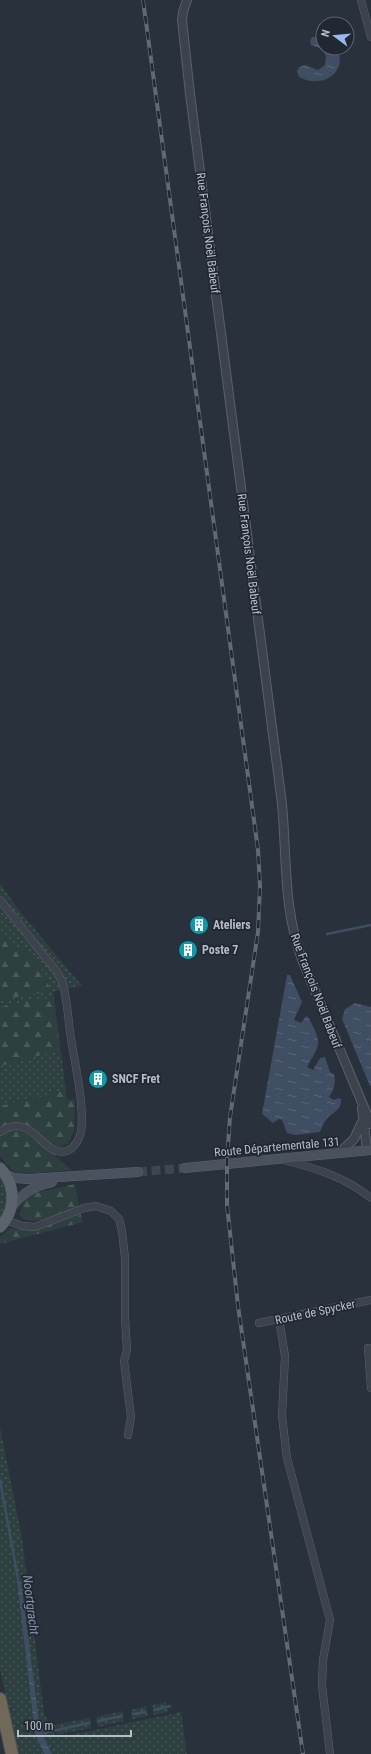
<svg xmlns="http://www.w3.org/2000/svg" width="371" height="1754" viewBox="0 0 371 1754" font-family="'Roboto Condensed',sans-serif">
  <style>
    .grass { fill: url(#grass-dots) }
    .forest { fill: url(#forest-firs) }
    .water { fill: url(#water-ripples) }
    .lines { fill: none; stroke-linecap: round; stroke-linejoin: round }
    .stream { stroke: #404e63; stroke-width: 2.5 }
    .secondary-tunnel { stroke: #3e4651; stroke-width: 9; stroke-dasharray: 9 4.5; stroke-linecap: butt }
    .minor-casing { stroke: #5a616a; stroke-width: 8 }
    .tertiary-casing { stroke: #5a616a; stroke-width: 10 }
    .secondary-casing { stroke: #5a616a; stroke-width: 10 }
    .primary-casing { stroke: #454c56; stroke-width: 12 }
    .motorway-casing { stroke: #474e57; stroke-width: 14 }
    .minor { stroke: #3c434d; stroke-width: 7 }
    .tertiary { stroke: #3c434d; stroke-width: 8 }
    .secondary { stroke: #4a525f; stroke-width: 9 }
    .primary { stroke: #5a626c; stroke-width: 11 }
    .motorway { stroke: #71685a; stroke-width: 12 }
    .rail-casing { stroke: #606975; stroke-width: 4 }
    .rail { stroke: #212832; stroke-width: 2.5; stroke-dasharray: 8; stroke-linecap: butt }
    .labels { text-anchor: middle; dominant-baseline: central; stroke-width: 3.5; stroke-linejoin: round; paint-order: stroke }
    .street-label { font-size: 12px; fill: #b8bec7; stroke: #212832 }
    .poi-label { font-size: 12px; font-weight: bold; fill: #b8bec7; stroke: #212832; text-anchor: start }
    .water-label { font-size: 13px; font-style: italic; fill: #8394ab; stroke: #212832 }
  </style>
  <defs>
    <pattern id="grass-dots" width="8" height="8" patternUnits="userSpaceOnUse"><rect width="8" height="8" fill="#2d3f3f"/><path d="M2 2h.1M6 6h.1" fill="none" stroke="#495959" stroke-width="1.8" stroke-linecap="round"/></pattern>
    <pattern id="forest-firs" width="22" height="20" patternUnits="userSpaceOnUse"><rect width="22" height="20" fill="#2d3f3f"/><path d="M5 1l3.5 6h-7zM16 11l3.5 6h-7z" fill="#495959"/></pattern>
    <pattern id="water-ripples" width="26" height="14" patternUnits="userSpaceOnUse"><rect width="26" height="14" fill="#404e63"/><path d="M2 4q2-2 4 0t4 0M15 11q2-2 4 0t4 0" fill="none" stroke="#5a6678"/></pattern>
  </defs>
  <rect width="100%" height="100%" fill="#28313c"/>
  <path class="grass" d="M0,883L18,909L82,986L53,992L66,1090L0,1106Z
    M0,1176C9,1191 7,1204 0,1219Z
    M0,1427L22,1538L44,1713L56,1738L181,1712L187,1754H52L40,1729L20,1582L17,1583L35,1734L44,1754H18L0,1669Z
    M166,1702L168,1712L154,1715L152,1705Z
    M146,1706L148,1716L132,1719L131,1710Z
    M122,1711L124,1721L98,1727L96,1717Z
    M90,1718L91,1728L57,1735L53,1725Z"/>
  <path class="forest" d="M0,929C8,944 21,947 33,957C40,962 47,982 51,991L0,1000Z
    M53,997L60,1050L0,1066V1007Z
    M66,1090L67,1100L75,1099L74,1131L68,1144L64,1145L55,1156L72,1170L29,1173L17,1172L12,1170L0,1156V1106Z
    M75,1184L79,1206C65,1212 30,1230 19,1215L25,1199L31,1194Z
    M80,1212L83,1222L0,1244V1237L10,1228C42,1232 52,1225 80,1212Z"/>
  <path class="water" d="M312,37H323V48H337C349,74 320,89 299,77L297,71L299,67L305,65L318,70L325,65L326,56L322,49L311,45L310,41Z
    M287,975H290L302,1002L294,1020L301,1023L306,1016L309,1018C322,1045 321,1042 307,1067L313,1070L320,1058L325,1057L330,1072L334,1074C336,1083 334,1089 329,1097L334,1100L338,1098L341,1099C342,1111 332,1112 326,1120C323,1123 322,1128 320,1132L295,1135L287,1133L282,1120L279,1119L273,1123L262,1114Z
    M355,1003L371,1007V1085L370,1086L342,1019L345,1009Z
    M17,1582H21L40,1729L52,1754H44L35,1734Z"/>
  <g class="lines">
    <path class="stream" d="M327,934L371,925
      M0,1480L19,1584
      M154,1710L170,1706
      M133,1714L145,1712
      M98,1721L122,1716
      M39,1734L89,1723"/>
    <path class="secondary-tunnel" d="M138,1172L185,1168"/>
    <defs>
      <path id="minor" d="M361,0L371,37
        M0,900L56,971L62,981C67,997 68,1016 70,1032C74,1061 85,1104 81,1132C79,1140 74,1148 67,1151C43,1159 32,1109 0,1132
        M284,1160C315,1168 345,1177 371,1198
        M5,1220L23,1226L35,1227L84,1208L96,1206L111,1211L119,1219L122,1231L125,1258V1318L127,1350L124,1361L131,1417L128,1435
        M279,1319L285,1356L282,1416L287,1458L330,1620L323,1660L322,1685L330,1754
        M259,1323L371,1300
        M368,1348L371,1388"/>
      <path id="tertiary" d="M187,0L183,12L182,20L190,94L282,804C287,857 283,911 303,962L371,1124
        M362,1108L367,1150
        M339,1153L354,1139L362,1122"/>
      <path id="secondary" d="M185,1168L371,1150
        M5,1174L14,1178L28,1179L138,1172
        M11,1208C22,1193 34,1186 52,1182"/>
      <path id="primary" d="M0,1168C16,1185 16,1210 0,1227"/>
      <path id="motorway" d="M0,1699L12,1754"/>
    </defs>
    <use href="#minor" class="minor-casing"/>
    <use href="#tertiary" class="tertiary-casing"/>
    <use href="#secondary" class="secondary-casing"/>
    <use href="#primary" class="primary-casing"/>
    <use href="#motorway" class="motorway-casing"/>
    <use href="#minor" class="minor"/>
    <use href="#tertiary" class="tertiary"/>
    <use href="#secondary" class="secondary"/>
    <use href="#primary" class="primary"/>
    <use href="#motorway" class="motorway"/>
    <defs>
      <path id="rail" d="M143,0L258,850L260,886L258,932L230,1117L227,1159V1205L238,1306L303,1754"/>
    </defs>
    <use href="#rail" class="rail-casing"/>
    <use href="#rail" class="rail"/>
  </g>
  <defs>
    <symbol id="building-disc" viewBox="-11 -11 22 22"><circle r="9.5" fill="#0f9aa8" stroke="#212832"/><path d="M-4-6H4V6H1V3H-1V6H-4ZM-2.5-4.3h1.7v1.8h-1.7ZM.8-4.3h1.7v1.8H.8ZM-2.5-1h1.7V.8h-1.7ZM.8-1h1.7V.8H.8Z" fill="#fff"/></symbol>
  </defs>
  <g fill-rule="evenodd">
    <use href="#building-disc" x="188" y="914" width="22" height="22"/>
    <use href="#building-disc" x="177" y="939" width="22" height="22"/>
    <use href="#building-disc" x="87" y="1068" width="22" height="22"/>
  </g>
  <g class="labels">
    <g class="street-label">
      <text transform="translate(208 233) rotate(83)">Rue François Noël Babeuf</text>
      <text transform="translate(249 554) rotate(83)">Rue François Noël Babeuf</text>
      <text transform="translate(316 991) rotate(69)">Rue François Noël Babeuf</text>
      <text transform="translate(277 1147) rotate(-5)">Route Départementale 131</text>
      <text transform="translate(315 1312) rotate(-12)">Route de Spycker</text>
    </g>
    <g class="poi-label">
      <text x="213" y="925">Ateliers</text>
      <text x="202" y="950">Poste 7</text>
      <text x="112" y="1079">SNCF Fret</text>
    </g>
    <g class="water-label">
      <text transform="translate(31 1605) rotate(83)">Noortgracht</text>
    </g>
  </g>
  <g transform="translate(335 36) rotate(286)"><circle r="19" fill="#212832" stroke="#5d646e"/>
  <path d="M0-3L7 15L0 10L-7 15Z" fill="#99b8eb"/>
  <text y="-6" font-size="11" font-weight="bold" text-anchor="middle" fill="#b8bec7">N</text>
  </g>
  <path d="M18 1730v6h113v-6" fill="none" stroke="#b8bec7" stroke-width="2"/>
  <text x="24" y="1730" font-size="12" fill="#b8bec7" stroke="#212832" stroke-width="3" paint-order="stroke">100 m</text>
</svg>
